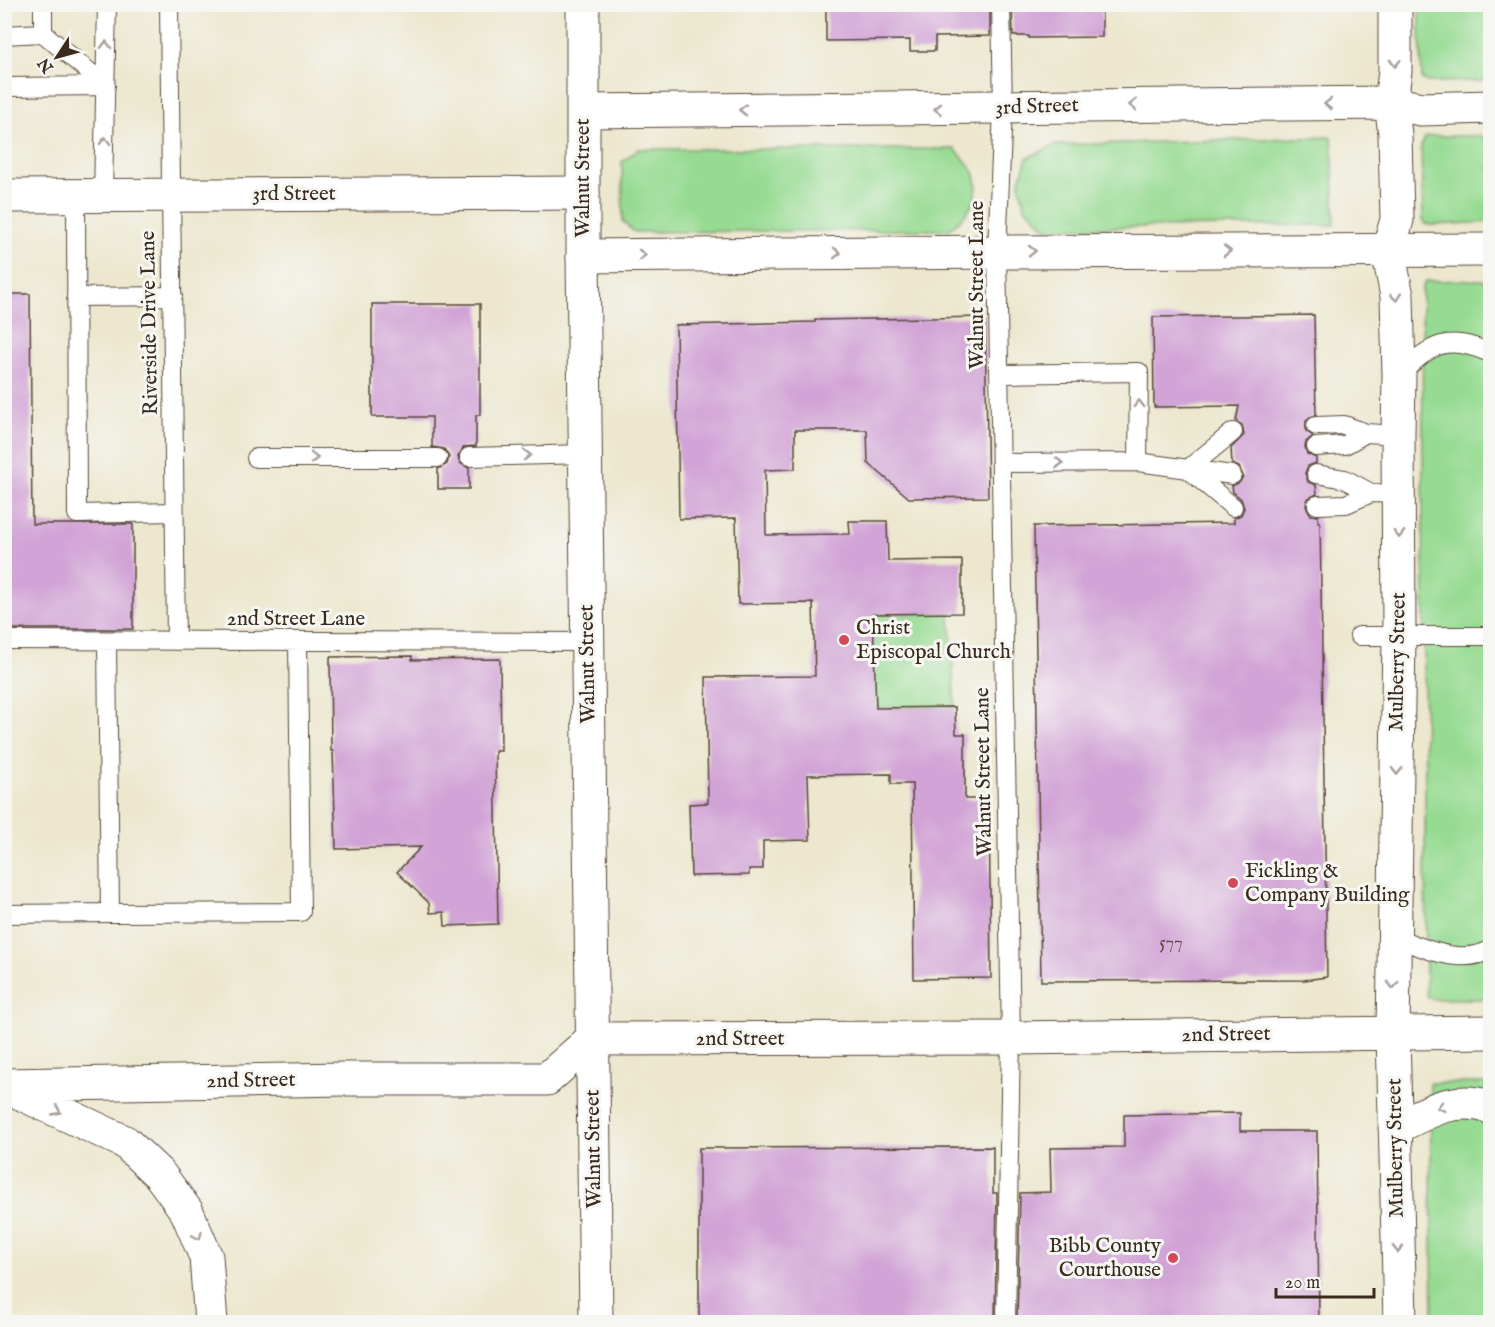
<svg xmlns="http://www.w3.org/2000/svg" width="1495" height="1327" viewBox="0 0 1495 1327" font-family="'IM FELL English',serif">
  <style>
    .green { fill: #97db93; stroke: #698258; stroke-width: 1.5 }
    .building { fill: #d1a3d6 }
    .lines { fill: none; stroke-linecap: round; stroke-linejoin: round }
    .service-casing { stroke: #564638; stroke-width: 20 }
    .minor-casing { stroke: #564638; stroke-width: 35 }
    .tertiary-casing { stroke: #564638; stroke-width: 35 }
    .primary-casing { stroke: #564638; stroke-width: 35 }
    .service { stroke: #fff; stroke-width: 18 }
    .minor { stroke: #fff; stroke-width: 33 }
    .tertiary { stroke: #fff; stroke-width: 33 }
    .primary { stroke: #fff; stroke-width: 33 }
    .oneway { stroke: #a79f9a }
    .poi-dot { fill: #d1495b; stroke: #f6f6f2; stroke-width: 2 }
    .labels { text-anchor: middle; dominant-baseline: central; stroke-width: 6; stroke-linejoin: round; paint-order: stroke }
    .number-label { font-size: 18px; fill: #60484c }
    .street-label { font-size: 21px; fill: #3b2a1e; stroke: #f6f6f2 }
    .poi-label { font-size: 21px; fill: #3b2a1e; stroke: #f6f6f2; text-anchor: start }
  </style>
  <rect width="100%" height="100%" fill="#f6f6f2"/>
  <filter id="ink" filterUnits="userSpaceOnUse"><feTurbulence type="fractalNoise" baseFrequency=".0167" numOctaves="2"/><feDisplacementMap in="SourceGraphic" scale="12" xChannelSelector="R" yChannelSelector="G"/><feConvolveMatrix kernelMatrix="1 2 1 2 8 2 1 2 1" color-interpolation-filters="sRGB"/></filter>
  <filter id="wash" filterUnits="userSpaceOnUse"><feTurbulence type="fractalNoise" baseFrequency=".008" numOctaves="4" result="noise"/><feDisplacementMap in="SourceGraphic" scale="24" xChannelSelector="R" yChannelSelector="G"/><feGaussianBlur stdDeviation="1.35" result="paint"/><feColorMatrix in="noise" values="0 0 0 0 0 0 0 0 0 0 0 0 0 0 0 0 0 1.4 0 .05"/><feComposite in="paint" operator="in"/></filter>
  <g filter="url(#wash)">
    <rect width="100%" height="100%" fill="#ece7ce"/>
    <path class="green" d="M1419,5H1489V76L1482,81L1427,82L1422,79Z
      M1431,136H1479L1486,138L1490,142V222L1431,225L1426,224L1423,220L1421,146L1425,138Z
      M1332,137L1335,225L1046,228L1025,207L1019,183L1027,158L1055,145Z
      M638,149H955C961,156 972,166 975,175C982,201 966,216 948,230L634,232L623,222L622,162Z
      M1483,280L1490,286V999H1432L1427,996L1426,991L1422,287L1426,281H1429Z
      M950,613L955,707L861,708L874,665L873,614Z
      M1430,1083H1490V1322H1433Z"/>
    <g id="blocks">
      <path class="building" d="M826,4H990V36L935,37V51H910V40L826,41Z
        M1012,4H1102V37L1029,38V36H1013Z
        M4,294H30L32,524H133V629H4Z
        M372,304H480V415H476V446L464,447L458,457L460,463L469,468V489H438V469L447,464L449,457L444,449L432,447V417H372Z
        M1314,315L1316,415L1310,417L1306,421V431L1313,436L1306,442L1305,447L1307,454L1316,458V463L1308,466L1305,473L1308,482L1316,485L1317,494L1307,499L1306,506L1311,515L1318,516V522H1320L1327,977L1304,980L1041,981L1034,526L1234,523V518L1241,515L1244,508L1241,499L1233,492L1232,486L1240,482L1243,476L1239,467L1232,464L1231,448L1244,435L1242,425L1236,421L1239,406L1154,407L1153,317Z
        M985,317L988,497L909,498L868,463L867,430H795V469L765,470L766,535L850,534L849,521H887L888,561L962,560V613L873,614L876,708L955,707L956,734H965V799H989L991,978L914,979L912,784H891V774L808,775L810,840L763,841V869H749V875L691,876L689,804L708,803L706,677L815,676L813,603L738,604L736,518L679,519L676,325L815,322V320Z
        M412,656V660L500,659L501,751H495L498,924L445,926L444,912L430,913L429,903L397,872L421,847L336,849L333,751H331L330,657Z
        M1240,1113V1131H1317L1319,1323H1017L1020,1193L1051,1192L1050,1148L1124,1147V1115Z
        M993,1147V1193H997L995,1323H699V1148Z"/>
    </g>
  </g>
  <g filter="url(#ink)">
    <use href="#blocks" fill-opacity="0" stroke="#564638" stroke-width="1.5"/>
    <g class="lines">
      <defs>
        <path id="service" d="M169,4L176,641
          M1001,4L1003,108L997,252L1011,1038L1006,1322
          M43,33L106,86
          M4,35L43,33V4
          M4,87L106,86
          M103,195L107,4
          M76,196L77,514L174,512
          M76,297L173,296
          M999,374L1139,372L1138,462
          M1399,375C1432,344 1446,334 1490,353
          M1316,426L1344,425L1366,433L1398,435
          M1316,447L1345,445L1366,433
          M469,457L586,454
          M256,458H438
          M1001,463L1138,462L1232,475
          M1188,469L1233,507
          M1188,469L1233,432
          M1316,474L1345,479L1371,493
          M1317,505L1346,504L1371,493L1399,494
          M1359,636H1490
          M4,640L588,642
          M107,641L110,913L301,912L298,641
          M4,914L110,913
          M1394,937C1425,948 1459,966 1490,950"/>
        <path id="minor" d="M584,111L1391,103L1421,109L1490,107
          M4,196L583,193
          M583,256L997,252L1490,250"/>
        <path id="tertiary" d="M583,4V256L596,1322"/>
        <path id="primary" d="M1395,4V71L1391,103L1395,134L1397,220L1388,250L1397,296L1399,375L1398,435L1399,636L1393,1033L1400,1322
          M4,1085L344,1079H547L592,1039L1011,1038L1490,1032
          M9,1088L125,1142L160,1175L187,1212L206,1257L211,1322
          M1395,1128C1428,1112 1453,1095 1490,1107"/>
      </defs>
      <use href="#service" class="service-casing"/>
      <use href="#minor" class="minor-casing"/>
      <use href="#tertiary" class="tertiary-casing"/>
      <use href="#primary" class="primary-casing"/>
      <use href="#service" class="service"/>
      <use href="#minor" class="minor"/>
      <use href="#tertiary" class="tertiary"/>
      <use href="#primary" class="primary"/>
    </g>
    <defs><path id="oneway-chevron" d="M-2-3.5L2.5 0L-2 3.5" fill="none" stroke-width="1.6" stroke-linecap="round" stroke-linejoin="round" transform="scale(1.5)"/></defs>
    <g class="oneway">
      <use href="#oneway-chevron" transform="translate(106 45) rotate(-89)"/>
      <use href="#oneway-chevron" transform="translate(1395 63) rotate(92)"/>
      <use href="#oneway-chevron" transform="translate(1328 104) rotate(180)"/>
      <use href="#oneway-chevron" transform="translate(1133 105) rotate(180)"/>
      <use href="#oneway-chevron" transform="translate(938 109) rotate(180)"/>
      <use href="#oneway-chevron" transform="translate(743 110) rotate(180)"/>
      <use href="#oneway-chevron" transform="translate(105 141) rotate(-89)"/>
      <use href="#oneway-chevron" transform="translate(1032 251)"/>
      <use href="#oneway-chevron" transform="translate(1227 251)"/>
      <use href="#oneway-chevron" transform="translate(837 253) rotate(-1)"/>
      <use href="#oneway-chevron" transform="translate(642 255)"/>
      <use href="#oneway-chevron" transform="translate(1396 297) rotate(84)"/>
      <use href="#oneway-chevron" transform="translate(1139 404) rotate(-90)"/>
      <use href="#oneway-chevron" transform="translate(527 455) rotate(-1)"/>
      <use href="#oneway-chevron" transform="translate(314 458)"/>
      <use href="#oneway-chevron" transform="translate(1059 463)"/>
      <use href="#oneway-chevron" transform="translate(1399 534) rotate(90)"/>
      <use href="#oneway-chevron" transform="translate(1397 771) rotate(91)"/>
      <use href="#oneway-chevron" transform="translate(1393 985) rotate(90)"/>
      <use href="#oneway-chevron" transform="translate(1441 1107) rotate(164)"/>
      <use href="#oneway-chevron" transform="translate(57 1111) rotate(25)"/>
      <use href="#oneway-chevron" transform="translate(198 1236) rotate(67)"/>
      <use href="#oneway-chevron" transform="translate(1398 1249) rotate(89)"/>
    </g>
  </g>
  <g class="poi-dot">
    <circle cx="844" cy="640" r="6"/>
    <circle cx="1233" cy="883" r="6"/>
    <circle cx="1173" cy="1258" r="6"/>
  </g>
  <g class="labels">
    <g class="number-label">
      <text x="1171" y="943">577</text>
    </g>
    <g class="street-label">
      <text transform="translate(1037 107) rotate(-2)">3rd Street</text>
      <text transform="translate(583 178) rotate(-90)">Walnut Street</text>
      <text x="294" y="194">3rd Street</text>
      <text transform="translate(977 285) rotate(-90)">Walnut Street Lane</text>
      <text transform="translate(150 323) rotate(-91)">Riverside Drive Lane</text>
      <text x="296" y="619">2nd Street Lane</text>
      <text transform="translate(1398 662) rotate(-89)">Mulberry Street</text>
      <text transform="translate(588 664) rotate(-91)">Walnut Street</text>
      <text transform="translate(984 772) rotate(-91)">Walnut Street Lane</text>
      <text transform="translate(1226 1035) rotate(-1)">2nd Street</text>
      <text x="740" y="1039">2nd Street</text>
      <text transform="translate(251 1081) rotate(-1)">2nd Street</text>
      <text transform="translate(1396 1148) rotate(-91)">Mulberry Street</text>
      <text transform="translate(594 1149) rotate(-91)">Walnut Street</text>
    </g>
    <g class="poi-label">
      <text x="856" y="628">Christ<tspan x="856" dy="24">Episcopal Church</tspan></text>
      <text x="1245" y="871">Fickling &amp;<tspan x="1245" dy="24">Company Building</tspan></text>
      <text x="1161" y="1246" text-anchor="end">Bibb County<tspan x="1161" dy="24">Courthouse</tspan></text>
    </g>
  </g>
  <rect width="1495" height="1327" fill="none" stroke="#f6f6f2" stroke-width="24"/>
  <g transform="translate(57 57) rotate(234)" stroke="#f6f6f2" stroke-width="4.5" paint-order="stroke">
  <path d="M0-4.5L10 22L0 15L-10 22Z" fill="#3b2a1e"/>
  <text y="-9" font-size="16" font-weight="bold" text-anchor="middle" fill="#3b2a1e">N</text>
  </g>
  <path d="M1276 1288v9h98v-9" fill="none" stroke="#3b2a1e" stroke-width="3"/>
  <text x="1285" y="1288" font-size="18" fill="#3b2a1e" stroke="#f6f6f2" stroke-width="4.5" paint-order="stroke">20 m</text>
</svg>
